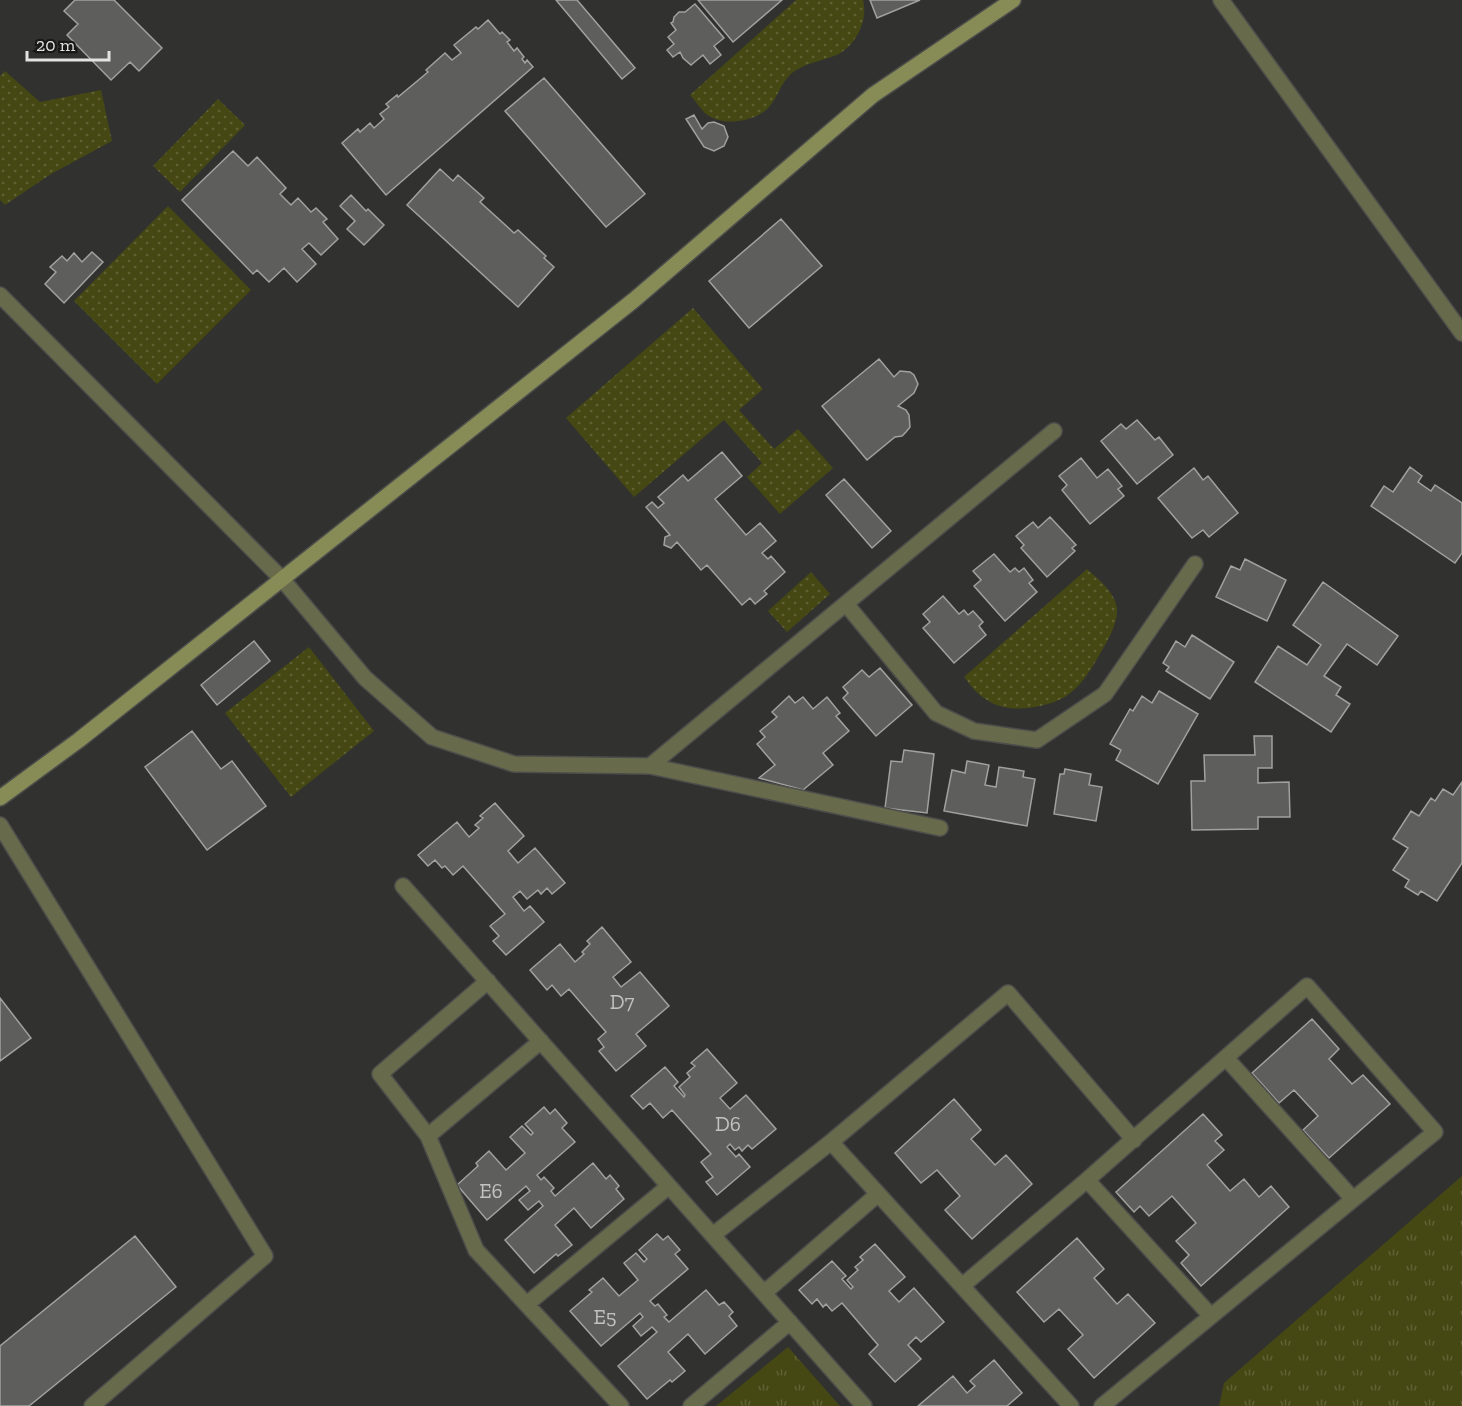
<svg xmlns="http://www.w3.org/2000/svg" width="1462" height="1406" viewBox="0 0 1462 1406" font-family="'Zilla Slab',serif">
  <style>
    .grass { fill: url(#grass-dots) }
    .park { fill: url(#park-tufts) }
    .building { fill: #5e5e5c; stroke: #a1a29f; stroke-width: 1.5 }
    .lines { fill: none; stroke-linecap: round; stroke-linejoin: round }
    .street-casing { stroke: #4d4d4b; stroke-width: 18 }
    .secondary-casing { stroke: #4d4d4b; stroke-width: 18 }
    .street { stroke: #686b4b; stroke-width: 15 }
    .secondary { stroke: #878c57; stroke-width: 15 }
    .labels { text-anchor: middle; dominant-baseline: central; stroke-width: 4.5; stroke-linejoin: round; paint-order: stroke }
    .number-label { font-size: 21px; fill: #c2c2c0 }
  </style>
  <defs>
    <pattern id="grass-dots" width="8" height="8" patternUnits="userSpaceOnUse" patternTransform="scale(1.5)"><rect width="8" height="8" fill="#454813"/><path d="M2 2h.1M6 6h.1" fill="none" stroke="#606235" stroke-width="1.8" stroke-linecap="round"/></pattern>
    <pattern id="park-tufts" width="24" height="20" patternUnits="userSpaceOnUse" patternTransform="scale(1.5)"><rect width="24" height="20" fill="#454813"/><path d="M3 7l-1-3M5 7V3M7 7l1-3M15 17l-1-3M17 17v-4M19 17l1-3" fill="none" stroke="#606235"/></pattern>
  </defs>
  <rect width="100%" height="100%" fill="#31312f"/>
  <path class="grass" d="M796,0H863C869,21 854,49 834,56C818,62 805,63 792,73C781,82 778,97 769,107C756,122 725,126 709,116C702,112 696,101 690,95Z
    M5,71L40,102L101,90L112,141L51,174L5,205L0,200V76Z
    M218,99L245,125L180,192L153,166Z
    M168,206L251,290L157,384L74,301Z
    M693,308L763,389L739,410L774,449L798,429L833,468L780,514L747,477L762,463L724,420L634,497L566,418Z
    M1087,569C1098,579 1116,593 1117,609C1118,623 1108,640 1101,652C1092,668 1080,689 1063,698C1042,709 1007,714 987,700C977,694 971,686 964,677Z
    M811,572L830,594L787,632L768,611Z
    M309,647L374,731L291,797L225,713Z"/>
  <path class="park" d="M1462,1176V1406H1219L1224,1383Z
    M788,1347L840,1406H716Z"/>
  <path class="building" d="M75,0H114L162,48L139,71L130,62L111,80L67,35L78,24L64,11Z
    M556,0H577L635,68L622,79Z
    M698,0H782L733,42Z
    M870,0H920L877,18Z
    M695,4L724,38L714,46L721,55L710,64L703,55L691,65L683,58L680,52L673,57L667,50L674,44L668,37L676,30L671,23L673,22L674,17L679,12H685Z
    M488,20L500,34L502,32L510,40L507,42L514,51L517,48L524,57L522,59L525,63L527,60L533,67L386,195L342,143L358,129L360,132L370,123L374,128L384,119L380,114L389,107L386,104L397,95L398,97L428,72L426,70L445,53L452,60L461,53L454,45L476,27L478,29Z
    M544,78L645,194L606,227L505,111Z
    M694,115L702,129L708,123L714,122L724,126L728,137L724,146L714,151L704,147L686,119Z
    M233,151L248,166L257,157L286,188L280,194L291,205L298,198L311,212L316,208L327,219L323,222L338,239L321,255L309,243L302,249L316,264L297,282L284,268L269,282L257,270L253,274L182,200Z
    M440,169L453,181L458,175L484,198L480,202L514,233L518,230L546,256L544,258L554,267L518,307L407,205Z
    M351,195L366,211L368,209L384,225L364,245L347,229L355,221L340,206Z
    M781,219L822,266L749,328L709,281Z
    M92,252L103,262L64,303L45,284L56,272L50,267L62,256L67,261L74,253L82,262Z
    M879,359L894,377L900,371L910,372L914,375L918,384L914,393L898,406L906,410L909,415L910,427L906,432L902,436L895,437L867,460L822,406Z
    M1137,420L1155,440L1159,437L1173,455L1137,484L1101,441L1121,424L1126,429Z
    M722,452L742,476L715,499L746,535L760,523L776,541L762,553L768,559L771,556L785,572L764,591L767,594L755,604L750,598L742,605L707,565L701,570L677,542L671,548L664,545L665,537L670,535L646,507L652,502L658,508L664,503L658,497L683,475L688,481Z
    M1081,458L1097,478L1108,469L1122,486L1118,489L1124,496L1090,524L1062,490L1067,485L1059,476Z
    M1410,467L1422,476L1418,482L1431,491L1435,485L1462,503V553L1455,563L1371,506L1384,486L1393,492Z
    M1194,468L1203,480L1208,476L1238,513L1209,537L1203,530L1192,538L1158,498Z
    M844,479L891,531L872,548L826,495Z
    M1050,517L1076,545L1072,548L1075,551L1047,577L1021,548L1024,545L1016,536L1033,522L1038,528Z
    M994,554L1010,572L1015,568L1019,572L1024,568L1033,580L1029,583L1037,592L1005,621L974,586L981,580L973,571Z
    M1245,559L1286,580L1267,621L1216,597L1231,566L1240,570Z
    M1323,582L1398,636L1377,665L1347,644L1324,676L1341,687L1336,695L1350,704L1331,732L1255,682L1278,646L1307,665L1321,645L1293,625Z
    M943,596L959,614L964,610L968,615L973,611L983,622L979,626L986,635L954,663L923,628L930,622L923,614Z
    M1192,635L1234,662L1210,699L1166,671L1169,667L1163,663L1176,641L1185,647Z
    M254,641L270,661L217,705L201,685Z
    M880,668L912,705L876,736L843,698L848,693L843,687L862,670L869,677Z
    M1159,691L1198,714L1158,784L1116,760L1121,750L1110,744L1130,709L1133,711L1142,696L1152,703Z
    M789,696L795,703L803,697L813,709L827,697L840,713L836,716L849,731L823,753L833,765L803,790L759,778L775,765L757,744L765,737L760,731L777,717L772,712Z
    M192,731L221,769L232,761L266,806L207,850L145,767Z
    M1254,736H1272V768H1258V783L1289,782L1290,817H1258V829L1192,830L1191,781H1205L1204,755H1255Z
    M904,750L934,754L927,813L885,808L891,761L902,762Z
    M967,761L989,765L985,785L996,787L999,767L1024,771L1023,777L1035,779L1027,826L944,811L952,770L965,773Z
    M1065,769L1091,774L1089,785L1102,787L1096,821L1054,814L1060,774H1064Z
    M1462,782V863L1437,901L1421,891L1418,895L1405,887L1409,880L1393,870L1408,848L1393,839L1411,811L1419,816L1431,798L1435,801L1443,789L1453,795Z
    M495,803L524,836L508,851L518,863L535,848L565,883L552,894L547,888L541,894L538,890L527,899L520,891L513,897L524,911L530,906L544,922L506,955L493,941L499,936L490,926L505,914L463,866L453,875L445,866L442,868L435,860L428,866L418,855L457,822L469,837L479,828L475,825L483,818L480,816Z
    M602,927L631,962L613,977L621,987L640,972L669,1006L636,1034L646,1046L616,1071L599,1051L604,1047L598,1039L606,1032L569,989L561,996L552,985L547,990L530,970L560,944L575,962L584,954L582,952L590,944L587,941Z
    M0,998L31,1038L0,1061Z
    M1312,1019L1339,1049L1329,1059L1352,1084L1363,1075L1390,1104L1329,1158L1303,1130L1318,1116L1294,1090L1279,1103L1252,1073Z
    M707,1049L737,1083L720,1098L730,1109L746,1095L776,1129L752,1149L748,1145L742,1151L739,1147L735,1150L730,1144L727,1147L736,1157L739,1154L750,1167L717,1195L706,1182L713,1177L701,1162L711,1154L672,1110L663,1118L650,1103L643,1109L631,1096L665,1067L678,1082L674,1086L684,1097L685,1095L679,1087L690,1077L687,1073L695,1066L691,1063Z
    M954,1099L981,1130L971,1139L995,1165L1006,1155L1032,1184L972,1239L945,1210L960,1196L937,1170L921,1183L895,1153Z
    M544,1107L550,1114L555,1109L567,1123L562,1128L575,1142L537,1175L541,1180L544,1177L554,1188L551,1191L555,1196L593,1163L606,1179L610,1175L619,1186L616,1189L624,1199L591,1228L574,1208L555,1225L572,1245L558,1256L556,1254L534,1273L505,1240L543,1206L539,1201L528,1210L519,1200L530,1191L526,1186L487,1220L457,1185L478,1166L476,1163L489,1151L506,1170L525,1153L510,1137L522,1126L531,1135L533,1133L525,1124Z
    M1203,1114L1222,1135L1215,1141L1224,1150L1207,1165L1230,1191L1244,1179L1259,1197L1271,1186L1289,1207L1201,1286L1181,1263L1189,1255L1176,1241L1196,1223L1172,1196L1149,1216L1140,1206L1134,1212L1116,1192Z
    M657,1234L663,1240L668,1236L680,1250L675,1254L688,1269L650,1301L655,1306L658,1304L667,1315L664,1317L669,1322L706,1290L719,1305L724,1302L733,1312L729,1316L737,1326L705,1354L688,1334L668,1352L685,1371L672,1382L670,1380L647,1399L618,1366L657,1332L652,1327L641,1336L633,1326L643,1317L640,1313L601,1346L570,1311L592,1292L589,1290L603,1278L619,1296L638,1280L624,1263L636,1253L644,1262L647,1259L639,1250Z
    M135,1236L176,1287L29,1406H0V1346Z
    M1077,1238L1104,1269L1094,1278L1117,1304L1128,1294L1155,1323L1094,1378L1068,1349L1083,1335L1059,1309L1044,1322L1017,1292Z
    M875,1244L905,1277L889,1291L899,1302L914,1288L944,1322L921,1342L916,1337L908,1345L921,1359L895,1382L869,1354L878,1345L842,1303L832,1311L826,1304L823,1307L817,1299L812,1304L799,1290L832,1261L846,1276L842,1279L851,1289L853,1287L847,1280L858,1270L855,1267L863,1260L860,1257Z
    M994,1360L1022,1393L1007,1406H918L953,1376L967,1393L975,1386L970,1381Z"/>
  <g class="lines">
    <defs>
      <path id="street" d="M1221,0L1462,333
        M0,295L282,579L365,678L432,737L514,764L650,766L940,828
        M846,604L936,713L974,731L1037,740L1105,694L1195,564
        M650,766L1054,431
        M0,825L265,1256L92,1406
        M403,886L864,1406
        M488,981L380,1074L428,1136L541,1041
        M1226,1058L1353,1199
        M428,1136L476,1250L621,1406
        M831,1142L1071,1406
        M713,1235L831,1142L1008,993L1134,1140
        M962,1286L1087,1180
        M764,1293L878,1194
        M527,1304L669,1186
        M691,1406L790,1322
        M1102,1406L1435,1132L1307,986L1087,1180L1211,1316"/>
      <path id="secondary" d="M0,798L79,740L634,300L873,95L1013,0"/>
    </defs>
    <use href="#street" class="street-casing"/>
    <use href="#secondary" class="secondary-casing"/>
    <use href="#street" class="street"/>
    <use href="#secondary" class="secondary"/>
  </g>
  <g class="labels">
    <g class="number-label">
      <text x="622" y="1001">D7</text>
      <text x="728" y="1123">D6</text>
      <text x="491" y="1190">E6</text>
      <text x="605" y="1316">E5</text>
    </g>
  </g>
  <path d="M27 51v9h82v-9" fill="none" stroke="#e3e3e1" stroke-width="3"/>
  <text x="36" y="51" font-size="18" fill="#e3e3e1" stroke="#191918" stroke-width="4.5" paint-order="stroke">20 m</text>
</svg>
